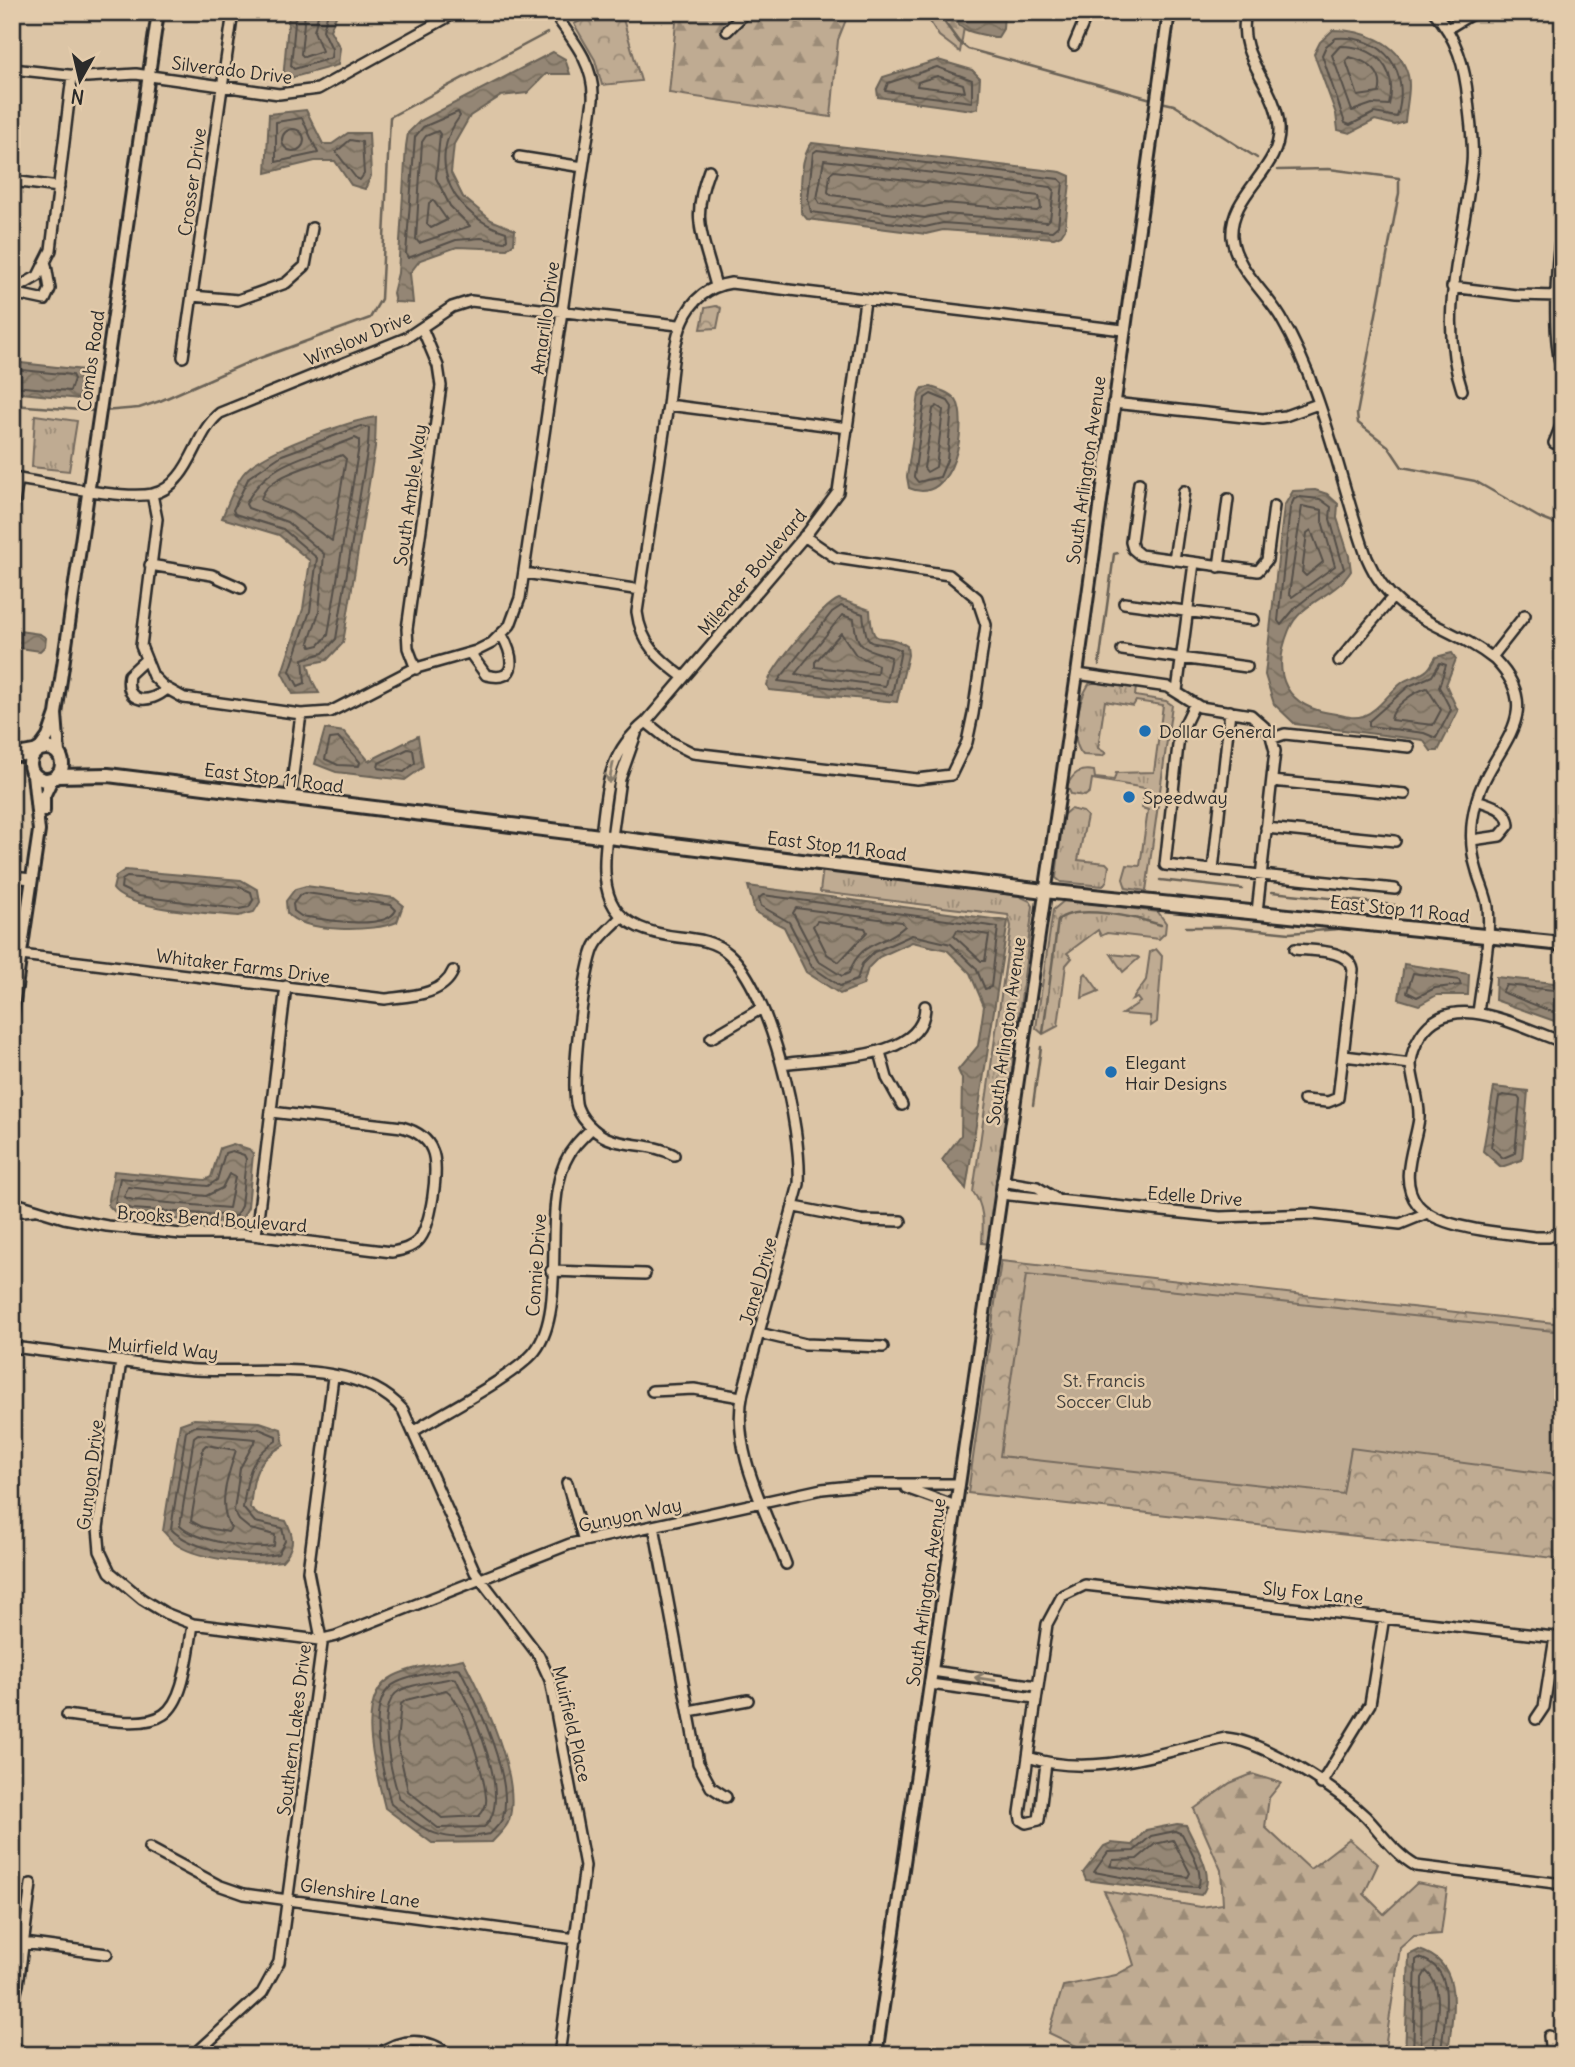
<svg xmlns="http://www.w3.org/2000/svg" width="1575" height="2067" viewBox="0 0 1575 2067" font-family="Delius,sans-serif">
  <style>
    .grass { fill: url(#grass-tufts); stroke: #756b5e; stroke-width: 2 }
    .forest { fill: url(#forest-firs); stroke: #756b5e; stroke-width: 2 }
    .park { fill: url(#park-crowns); stroke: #756b5e; stroke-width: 2 }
    .pitch { fill: #bfab92; stroke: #756b5e; stroke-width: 2 }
    .water { fill: url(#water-waves); stroke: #6a6257; stroke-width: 2 }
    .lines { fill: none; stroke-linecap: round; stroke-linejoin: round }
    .shore { stroke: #554f48; stroke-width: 2 }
    .stream { stroke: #6a6257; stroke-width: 2.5 }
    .minor-casing { stroke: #2b2b2b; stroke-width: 14 }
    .tertiary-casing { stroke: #2b2b2b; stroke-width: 16 }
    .secondary-casing { stroke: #2b2b2b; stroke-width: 18 }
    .minor { stroke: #e3cbab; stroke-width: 9 }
    .tertiary { stroke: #e3cbab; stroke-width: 10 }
    .secondary { stroke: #e3cbab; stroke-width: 12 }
    .oneway { stroke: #877b6b }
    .poi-dot { fill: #1f6fb2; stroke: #e3cbab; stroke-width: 2.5 }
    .labels { text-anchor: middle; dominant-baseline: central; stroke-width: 5; stroke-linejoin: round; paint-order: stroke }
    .street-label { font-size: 18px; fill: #2b2b2b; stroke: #e3cbab }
    .poi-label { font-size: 18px; fill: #2b2b2b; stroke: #e3cbab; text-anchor: start }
    .park-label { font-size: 18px; fill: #413e3a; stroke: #e3cbab }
  </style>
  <defs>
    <pattern id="grass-tufts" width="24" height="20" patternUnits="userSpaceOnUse" patternTransform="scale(1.75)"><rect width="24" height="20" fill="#bfab92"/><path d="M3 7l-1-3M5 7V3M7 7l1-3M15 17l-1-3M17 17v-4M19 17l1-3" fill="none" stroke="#9b8b77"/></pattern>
    <pattern id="forest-firs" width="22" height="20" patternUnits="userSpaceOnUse" patternTransform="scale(1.75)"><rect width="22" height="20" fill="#bfab92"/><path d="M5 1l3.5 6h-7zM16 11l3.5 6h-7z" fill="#9b8b77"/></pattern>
    <pattern id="park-crowns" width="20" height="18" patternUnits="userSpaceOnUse" patternTransform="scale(1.75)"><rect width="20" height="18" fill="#bfab92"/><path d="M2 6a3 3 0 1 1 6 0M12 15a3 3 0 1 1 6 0" fill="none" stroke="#9b8b77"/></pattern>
    <pattern id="water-waves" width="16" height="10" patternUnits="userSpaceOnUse" patternTransform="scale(1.75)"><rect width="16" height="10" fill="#948674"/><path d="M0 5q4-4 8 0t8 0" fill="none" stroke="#796e5f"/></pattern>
  </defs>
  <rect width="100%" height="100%" fill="#dcc5a6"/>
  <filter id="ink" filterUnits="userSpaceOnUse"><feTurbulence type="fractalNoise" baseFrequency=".0143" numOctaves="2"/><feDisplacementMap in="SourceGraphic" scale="14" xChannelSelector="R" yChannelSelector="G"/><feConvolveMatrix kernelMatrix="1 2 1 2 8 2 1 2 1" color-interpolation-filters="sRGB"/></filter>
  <g filter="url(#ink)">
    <path class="grass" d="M35,415L77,421L69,471L32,467Z
      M1096,682L1136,687L1135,696L1166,701L1172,705L1146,891L1126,888L1123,879L1127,865L1140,866L1148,810L1142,808L1145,788L1092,779L1090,792L1085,796L1071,794L1067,786C1073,773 1080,768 1094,771L1095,778L1114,780L1116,773L1154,772L1163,705L1136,701L1133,706L1105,701L1098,748L1106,753L1102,756L1083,755C1068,741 1079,700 1089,684Z
      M1070,809L1083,812L1087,816L1078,860L1106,863L1109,866L1107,880L1103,886L1061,882L1056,878L1063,815Z
      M823,868L1019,896L1030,901L1033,906L990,1244L982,1243C983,1225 985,1207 973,1192L1011,926L1008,915L820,892Z
      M1065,900L1158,912L1166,923L1165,933L1159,939L1107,933L1101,936L1098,930L1067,953L1072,958L1066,965L1058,1026L1043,1034L1036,1028L1053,910Z
      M1156,949L1162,956L1157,1022L1151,1026L1150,1016L1122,1014L1140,1002L1137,998L1132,1000L1146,980L1150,952Z
      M1111,954L1138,957L1139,958L1123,972Z
      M1086,973L1099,991L1082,998L1084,975Z"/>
    <path class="forest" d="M677,12H849L838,40L831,117L669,93Z
      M924,12H951L964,27L960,52L939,36Z
      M1252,1774L1281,1783L1269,1798L1265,1827L1310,1869L1349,1839L1378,1864L1364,1894L1384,1914L1417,1883L1447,1889L1441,1934L1414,1936L1400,1948L1384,2055H1104L1091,2053L1049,2033L1063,1986L1116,1975L1134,1965L1124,1933L1104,1891L1201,1907L1223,1904L1221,1870L1194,1809L1230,1783Z"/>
    <path class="park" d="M599,12H621L641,81L602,85L595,60L574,24Z
      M716,306L721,308L717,328L701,329L705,308Z
      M1001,1261L1563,1324V1559L968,1493Z"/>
    <path class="pitch" d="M1026,1275L1563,1332V1476L1351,1448L1343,1494L1000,1456Z"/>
    <path class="water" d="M289,12H338L330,30L340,48L338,65L283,80Z
      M953,12H1004L1003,29L998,37H994C977,33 956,33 953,12Z
      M1333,30C1362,30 1397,41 1407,72C1412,85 1406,108 1405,122L1395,125L1375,120L1350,133L1338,130L1336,114L1314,54L1320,42Z
      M553,52L565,59L570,74H546L527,93L501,96L470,116L454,144L451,173L463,197L491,220L515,230L514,243L507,249L457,247L420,260L410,273L413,303L395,302L393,293L398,273L406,146L408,133L420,121Z
      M938,60L972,70L980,78L978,108L972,110L878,97L877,89L883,77Z
      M306,110L323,144H332L348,133H369L371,176L365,189L351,185L335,161H315L266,173L269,114Z
      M812,143L1061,172L1070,176V182L1065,229L1061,235L1054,238L943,230L926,234L807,219L801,212C801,193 799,157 812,143Z
      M12,362L83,370L79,399L12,392Z
      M931,387C939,390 950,392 956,400C969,419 955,508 909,488L907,477L919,394L923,388Z
      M376,417L375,447L343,643L327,660L308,664L312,680L319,693L293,694L282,673L303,609L310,561L279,535L222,518C228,504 234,486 243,474C260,451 348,421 376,417Z
      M1315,490L1327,494L1338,504L1337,518L1349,556L1351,571C1336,596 1300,602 1289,630C1270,676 1286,708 1336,714C1345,716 1353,719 1363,716C1379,710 1389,692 1403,682C1410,677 1421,676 1427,670C1431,667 1433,661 1436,657L1452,653L1456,659L1446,685L1458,711L1438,751H1431L1423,740L1295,724L1274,704L1265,675L1284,506L1293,491Z
      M839,599L870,610C872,654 881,628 907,646L908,655L897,702L769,690L767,685C771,668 823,605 839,599Z
      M12,630L40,634L46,638L45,646L40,651L12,647Z
      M325,729L344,732L369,761L418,736L423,767L405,780L336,772L315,764Z
      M125,870L241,880L258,890L260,902L254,912L239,916C212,913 127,910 113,889L116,876Z
      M306,886L394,898L403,905L397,922C375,932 302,933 287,913L286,901L295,889Z
      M748,886L1008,921L966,1189L942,1160L961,1135L962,1079L958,1070L978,1046L984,1006L970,973L947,950L912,942L879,957L868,968L863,985L840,994L806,972L784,927L755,912Z
      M1404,964L1469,974L1468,995H1437L1419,1005L1399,999Z
      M1496,977L1563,984V1024L1495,1000Z
      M1494,1087L1528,1091L1522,1160L1501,1167L1483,1151Z
      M233,1144L249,1149L253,1154L248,1207L241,1221L228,1223L131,1216L116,1213L108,1205L114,1171L205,1180L211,1177L220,1148Z
      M194,1419L260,1422L281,1429L284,1445C253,1462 254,1476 250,1508L258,1515L286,1521C295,1537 294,1549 282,1561C256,1565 201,1560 179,1546C173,1543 168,1536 163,1531L180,1424Z
      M463,1659C483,1698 522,1777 509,1820C507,1828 498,1835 492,1842L432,1843L385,1808C377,1773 352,1697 394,1676C413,1666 441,1664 463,1659Z
      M1177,1824L1186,1825C1194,1844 1218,1877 1201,1895L1086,1880L1083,1873L1104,1846L1111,1843L1132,1845L1146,1830Z
      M1419,1950C1467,1964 1451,2018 1448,2055H1405L1409,1955Z"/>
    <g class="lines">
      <path class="shore" d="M296,12L291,66L294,69L331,58L332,49L323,30L328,12
        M305,12L301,54L304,57L322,51L314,31L319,12
        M1336,38C1385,35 1411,71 1397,117L1374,113L1350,125L1345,123L1322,55L1326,46Z
        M1340,46C1377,46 1398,69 1389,105L1372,104L1352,111L1332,55Z
        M1349,57C1368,61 1385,73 1379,93L1358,96L1346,61Z
        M937,67L972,80V102L885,91L888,83Z
        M937,76L963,84L965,92L917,86L918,82Z
        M458,112L460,116C424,164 455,217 506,232L507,239L504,242L481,238L456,240L408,258L406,254L415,137L423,127Z
        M302,118L318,153L276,162V122Z
        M282 140a11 11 0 1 1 22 0a11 11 0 1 1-22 0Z
        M438,131L440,134L436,178L450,206L470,226L419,243L416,239L422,142L426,136Z
        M350,140L362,142L364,174L360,180L356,178L336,152Z
        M817,150L1059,179L1063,183L1058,226L1052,231L943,223L925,227L811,212L808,199L813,153Z
        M824,160L1051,187L1054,190L1050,219L1047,222L944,214L925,218L820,204L817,199Z
        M834,171L1039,196L1041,208L1037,211L944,203L924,207L831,195L828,192L830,174Z
        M433,200L447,220L431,228L427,224L429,203Z
        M12,369L72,375L74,379L70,391L12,386
        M931,394L948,401L952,407L947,460L940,477L918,482L914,477L925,398Z
        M937,406L943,410L936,467L927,472L924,468L933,409Z
        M361,426L369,428L368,446L336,639L323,653L303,659L305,683L298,686L290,671L310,611L317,558L283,529L235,514L233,510L249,477L282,455Z
        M355,438L359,440V446L328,635L319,645L311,647L309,642L319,612L324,554L287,522L248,508L246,504C267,459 313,456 355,438Z
        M342,455L346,459L332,541L292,513L261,500C265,474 320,464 342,455Z
        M1300,497L1320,499L1331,507L1330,519L1344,569L1296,607L1281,625L1278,621L1290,508L1294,499Z
        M1302,506L1322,510V521L1335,566L1292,597L1289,594Z
        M1311,530L1323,562L1306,576L1302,572L1307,533Z
        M841,606L863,614C868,657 869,635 901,650L892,695L778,681L832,612Z
        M842,615L854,619C856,652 865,647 891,657L885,686L795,674Z
        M841,633L856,655L878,665L877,674L815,667V662Z
        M1440,663L1446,665L1439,687L1451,710L1436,738L1424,733L1369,726V721L1409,686L1432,676Z
        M1427,688L1441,710L1433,725L1391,720C1392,706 1414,692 1427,688Z
        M339,738L360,762L359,766L338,765L325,759L330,739Z
        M408,749L413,750L415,763L404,772L378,768L379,763Z
        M127,877L240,887L251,892L253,900L249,907L239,909L138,896L121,888L122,880Z
        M306,893L391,905L396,910C386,932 321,919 301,916L294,911L293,904L300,895Z
        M763,895L998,927L991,987L985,989L976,968L951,944L912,935L874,952L862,964L857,980L840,986L812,967L789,922L761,906L759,898Z
        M796,908L902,922L905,926C883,947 861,939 849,973L842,976L818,961L793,913Z
        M817,921L865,928L867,932L839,962L827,954L813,926Z
        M957,930L989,935L985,961H981L954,936Z
        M1413,973L1459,980L1461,985L1435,988L1417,997L1407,992Z
        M1563,991L1506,985L1502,992L1563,1016
        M1503,1095L1518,1097L1520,1100L1515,1153L1503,1158L1491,1147L1499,1097Z
        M232,1151L244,1155L246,1159L241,1206L236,1216L132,1209L115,1203L120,1178L208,1186L217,1180L225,1153Z
        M229,1174L235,1177L229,1208L133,1200L124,1197L128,1187L206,1196L222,1188Z
        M195,1426L259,1429L276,1436V1441C249,1457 247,1478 243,1508L255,1522L282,1528L285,1541L278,1554C250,1560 191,1550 171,1529L186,1431Z
        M198,1434L256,1439L240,1468L234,1511L239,1520L250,1529L275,1535L274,1546C254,1550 195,1541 180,1526L194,1437Z
        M206,1445L236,1450C229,1473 216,1505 231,1528L228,1532L202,1527L191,1521L203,1448Z
        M456,1668L460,1669C478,1703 514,1780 503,1817C501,1824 494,1829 490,1834C440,1843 428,1834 391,1804C384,1774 361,1698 398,1682C415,1674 438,1672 456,1668Z
        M452,1678L456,1679C472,1710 515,1800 484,1827L438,1828L400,1799C392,1777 374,1706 399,1691C414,1683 436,1682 452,1678Z
        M446,1690C463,1700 484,1775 486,1797C487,1804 484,1811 479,1816L442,1818L408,1791L397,1741L401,1704L406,1700Z
        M1175,1831L1182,1834C1189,1848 1205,1872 1198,1887L1164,1885L1094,1872L1108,1852L1134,1851L1151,1836Z
        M1173,1840L1190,1873L1188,1877L1110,1866L1113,1860L1137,1859L1155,1844Z
        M1413,2055L1416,1960L1419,1958C1461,1969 1442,2023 1441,2055
        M1421,2055L1422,1978L1426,1971C1448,1990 1433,2029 1433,2055"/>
      <path class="stream" d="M937,12L959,42L968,49L1155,100
        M578,18L588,12
        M1161,102L1174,105L1257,158
        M1278,170L1329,169L1399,178V193L1357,414L1358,423L1388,446L1402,467L1475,481L1540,518L1563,527
        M12,405L96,411
        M103,411L139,408L160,401L249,362L370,318L381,299L390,117L547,33
        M1099,665L1114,554L1118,553
        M1160,880L1242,889
        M1272,892L1395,905
        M1186,927H1229L1290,933L1338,929
        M1043,1033L1058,920C1076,903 1138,918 1161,925
        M1033,1105L1041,1047"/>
      <defs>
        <path id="minor" d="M1246,12C1235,57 1277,85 1279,127C1282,170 1229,193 1232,237C1235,268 1266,292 1281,318C1324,391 1339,479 1367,558C1395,623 1446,621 1495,660C1550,716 1489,749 1476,803C1470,825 1470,849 1477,871C1480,883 1486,894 1488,907C1491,941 1482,979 1478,1013
          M1434,12C1457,38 1465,67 1468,100C1470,121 1474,143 1472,164C1465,240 1436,313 1462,390
          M1447,29L1475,12
          M727,31L746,12
          M1074,45L1088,12
          M12,69L87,77L136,74L279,94L318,89L457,12
          M519,157L583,167
          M709,170C690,220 703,236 716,286
          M12,181L59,187
          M1563,224C1556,257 1551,341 1563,372
          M1452,287L1516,295L1558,296
          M12,291L38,276L51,250L72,76
          M12,293L45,300L50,289L46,265
          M192,296L238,300L286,283L305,266L312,228
          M183,357L233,12
          M1113,403L1263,419L1285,416L1318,404
          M668,405L637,612C641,644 659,659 683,677
          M848,428L668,405C674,358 672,292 731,283L1123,330
          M1554,443L1563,421
          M12,478C47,483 121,500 152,494C163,492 172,485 179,476C195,457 200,429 220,413L406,338L452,307L471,301L678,325
          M1139,483L1131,542L1133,549L1140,555L1258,571L1267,560L1274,506
          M152,494L157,519L141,646L153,676L164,687L184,698L301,714L330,712L413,669L476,651L492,643L510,625L520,598L593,100C595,65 573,40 553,12
          M12,516L18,479
          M1174,560L1184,491
          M150,565L212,575L241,588
          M1219,567L1228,499
          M524,573L641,590
          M1124,603L1254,620
          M1122,650L1247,667
          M470,653L486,675C521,684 512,653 502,635
          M1492,657L1525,615
          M145,660L129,675C124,705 150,704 167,689
          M1339,661L1392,598
          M416,669L408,648L407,629L441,386L438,366L422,328
          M1077,674L1168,687L1200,707L1251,715L1270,732L1275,751L1257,912
          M1177,691L1194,563
          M1194,705L1179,736L1165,865L1395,889
          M646,722L671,742L693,753L917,779L951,775L967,742L973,714L986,625L977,598L949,575L836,558L804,536
          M1273,738L1285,734L1409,747
          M1272,781L1405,794
          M290,798L301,714
          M1266,828L1395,841
          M601,835C607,787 607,754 646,722L809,531L838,492L865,301
          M607,836C599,900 611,929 679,937C697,939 715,941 729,954C771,992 802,1127 799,1184L743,1392C730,1450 766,1511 786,1564
          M612,837L620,779L636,734
          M1472,840L1500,836L1509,825C1508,808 1490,805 1477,800
          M1213,870L1230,711
          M12,877L32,879
          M620,918C612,927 600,936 595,946C584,967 570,1085 577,1107C580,1115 586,1123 593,1129C616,1150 648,1140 674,1155
          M1295,949C1313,951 1349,949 1353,970L1338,1098L1328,1102L1304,1100
          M21,955L385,999C408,996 443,996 453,971
          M711,1038L762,1008
          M1563,1042C1522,1029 1452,987 1421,1035C1416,1043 1411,1055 1411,1065C1412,1083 1420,1099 1419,1118C1416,1145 1397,1180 1418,1205C1440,1230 1502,1232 1534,1237H1549L1563,1230
          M880,1052L887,1078L902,1105
          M1344,1056L1411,1064
          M782,1064C820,1057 925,1063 925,1006
          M1002,1181L1037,1187L1055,1198
          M1000,1194L1220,1217L1313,1214L1400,1224L1427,1213
          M12,1202L64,1218L107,1226L181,1234H244L392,1252C402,1250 411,1248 418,1241C431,1228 440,1167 432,1150C427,1137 416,1131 402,1127L271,1112
          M795,1207L861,1220L901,1221
          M12,1212L34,1210
          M256,1235L286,986
          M551,1271L645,1274
          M759,1333L805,1344L883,1347
          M12,1347C69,1354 126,1363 183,1369C248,1376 355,1354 403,1410L475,1572L539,1656L550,1680L585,1866L559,2055
          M121,1361L98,1528L100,1551L110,1572L142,1599L165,1613L193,1624L319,1640L336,1636L570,1544L822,1489L870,1484H959
          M652,1391L694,1389L741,1397
          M414,1431C444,1412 515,1376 535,1351C568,1308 542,1214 565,1162C571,1148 582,1138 592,1128
          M567,1483L584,1541
          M906,1488L956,1506
          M654,1526L698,1763L711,1787L726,1797
          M932,1671L1037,1686
          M930,1684L1035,1698
          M689,1711L748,1700
          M67,1715C170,1729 178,1731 193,1624
          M1536,1719L1544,1707L1555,1637
          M1028,1757C1092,1779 1162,1752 1226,1738C1264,1741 1338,1790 1366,1817C1383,1835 1395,1854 1416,1866L1563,1884
          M1046,1763L1039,1820L1026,1823L1021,1820L1020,1813L1047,1624L1062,1596L1085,1585L1563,1638
          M1321,1784L1370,1704L1384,1617
          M149,1848L218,1885L244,1894L576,1939
          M24,1943L107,1954
          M12,2007L18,1985L31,1884
          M1549,2036L1551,2055
          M12,2046L27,2055
          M194,2055L262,1993L279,1962L322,1644L308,1571L333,1377
          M377,2055C401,2037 427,2037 450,2055"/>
        <path id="tertiary" d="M56,714L59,753
          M40,748L48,737L56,714L158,12
          M44,811V796L52,779
          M12,1014L39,831L33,774
          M876,2055L1077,674L1169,12"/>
        <path id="secondary" d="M30 764a16 16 0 1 1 32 0a16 16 0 1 1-32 0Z
          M12,756L34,752
          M56,776L108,775L1044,891L1563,944"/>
      </defs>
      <use href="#minor" class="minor-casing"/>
      <use href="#tertiary" class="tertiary-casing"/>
      <use href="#secondary" class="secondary-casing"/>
      <use href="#minor" class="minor"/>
      <use href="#tertiary" class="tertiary"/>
      <use href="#secondary" class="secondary"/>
    </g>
    <defs><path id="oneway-shaft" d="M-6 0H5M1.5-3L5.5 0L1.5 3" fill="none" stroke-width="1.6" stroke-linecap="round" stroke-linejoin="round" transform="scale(1.75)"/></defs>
    <g class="oneway">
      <use href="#oneway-shaft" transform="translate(611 773) rotate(102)"/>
      <use href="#oneway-shaft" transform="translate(985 1679) rotate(-171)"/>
    </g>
  </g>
  <g class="poi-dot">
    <circle cx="1145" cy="731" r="7"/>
    <circle cx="1129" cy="797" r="7"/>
    <circle cx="1111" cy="1072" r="7"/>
  </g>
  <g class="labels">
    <g class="street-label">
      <text transform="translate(232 70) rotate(7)">Silverado Drive</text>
      <text transform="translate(192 182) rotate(-82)">Crosser Drive</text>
      <text transform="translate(545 318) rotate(-82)">Amarillo Drive</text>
      <text transform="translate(358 338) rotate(-23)">Winslow Drive</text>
      <text transform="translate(91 361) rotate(-82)">Combs Road</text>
      <text transform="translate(1086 470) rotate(-82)">South Arlington Avenue</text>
      <text transform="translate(410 495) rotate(-82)">South Amble Way</text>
      <text transform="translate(752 572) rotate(-50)">Milender Boulevard</text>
      <text transform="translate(274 778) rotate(7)">East Stop 11 Road</text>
      <text transform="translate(837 846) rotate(7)">East Stop 11 Road</text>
      <text transform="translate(1400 909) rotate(6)">East Stop 11 Road</text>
      <text transform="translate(243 966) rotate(7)">Whitaker Farms Drive</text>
      <text transform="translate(1006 1031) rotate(-82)">South Arlington Avenue</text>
      <text transform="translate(1195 1196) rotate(4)">Edelle Drive</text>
      <text transform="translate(212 1219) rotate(4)">Brooks Bend Boulevard</text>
      <text transform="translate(536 1265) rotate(-86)">Connie Drive</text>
      <text transform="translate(758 1281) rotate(-74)">Janel Drive</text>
      <text transform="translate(163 1348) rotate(5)">Muirfield Way</text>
      <text transform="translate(90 1475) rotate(-83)">Gunyon Drive</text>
      <text transform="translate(630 1515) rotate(-12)">Gunyon Way</text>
      <text transform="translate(926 1592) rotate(-82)">South Arlington Avenue</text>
      <text transform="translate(1313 1593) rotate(6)">Sly Fox Lane</text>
      <text transform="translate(572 1724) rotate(77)">Muirfield Place</text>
      <text transform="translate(294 1730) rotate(-83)">Southern Lakes Drive</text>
      <text transform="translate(360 1893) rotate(8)">Glenshire Lane</text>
    </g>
    <g class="poi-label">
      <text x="1159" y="731">Dollar General</text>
      <text x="1143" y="797">Speedway</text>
      <text x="1125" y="1062">Elegant<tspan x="1125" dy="21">Hair Designs</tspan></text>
    </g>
    <g class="park-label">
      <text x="1104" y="1380">St. Francis<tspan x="1104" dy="21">Soccer Club</tspan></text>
    </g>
  </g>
  <rect width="1575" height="2067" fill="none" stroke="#e3cbab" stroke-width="42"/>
  <rect x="21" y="21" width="1533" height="2025" fill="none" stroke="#2b2b2b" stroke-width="2.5" filter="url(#ink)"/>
  <g transform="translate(80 80) rotate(188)" stroke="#e3cbab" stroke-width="5" paint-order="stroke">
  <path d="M0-5L12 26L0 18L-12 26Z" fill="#2b2b2b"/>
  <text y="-10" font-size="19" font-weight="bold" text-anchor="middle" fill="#2b2b2b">N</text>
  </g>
</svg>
